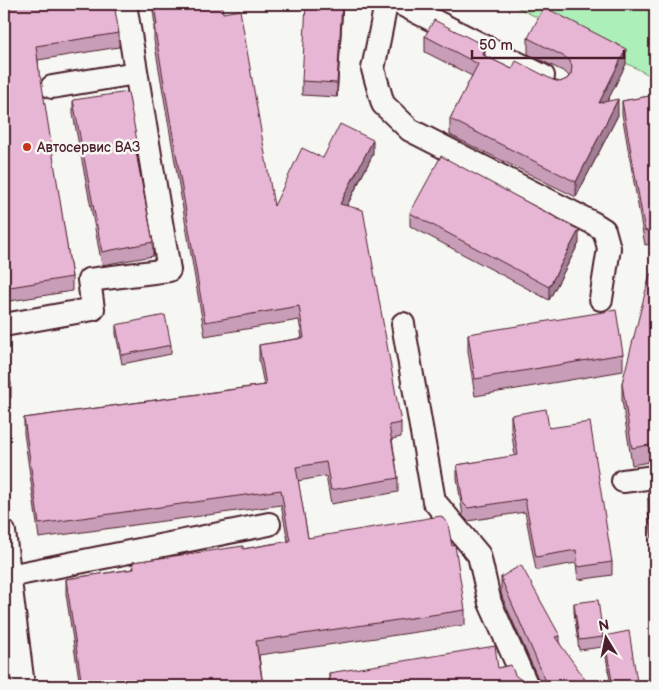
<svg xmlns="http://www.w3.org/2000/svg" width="659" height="690" viewBox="0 0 659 690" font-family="'Balsamiq Sans',sans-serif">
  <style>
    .green { fill: #adefb8; stroke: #7c8772 }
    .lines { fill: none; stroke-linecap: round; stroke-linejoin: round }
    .minor-casing { stroke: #4a1f2b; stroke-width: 26 }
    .minor { stroke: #f6f6f2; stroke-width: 22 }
    .wall { fill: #c89db7; stroke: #4a1f2b }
    .shaded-wall { fill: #a27f95; stroke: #4a1f2b }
    .building { fill: #e8b6d5; stroke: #4a1f2b }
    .poi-dot { fill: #c8321e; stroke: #f6f6f2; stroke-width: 2 }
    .labels { text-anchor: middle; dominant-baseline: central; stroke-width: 5; stroke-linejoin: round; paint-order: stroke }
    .poi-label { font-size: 14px; fill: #4a1f2b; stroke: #f6f6f2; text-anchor: start }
  </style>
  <rect width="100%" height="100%" fill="#f6f6f2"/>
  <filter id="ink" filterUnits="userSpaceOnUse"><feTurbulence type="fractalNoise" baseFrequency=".02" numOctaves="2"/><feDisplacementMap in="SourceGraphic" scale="10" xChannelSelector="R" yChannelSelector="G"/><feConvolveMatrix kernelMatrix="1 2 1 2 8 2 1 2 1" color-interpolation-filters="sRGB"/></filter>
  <g filter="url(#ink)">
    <path class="green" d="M511,4H655V78Z"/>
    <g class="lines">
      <defs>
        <path id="minor" d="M386,4L373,69L383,104L410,130L593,223L604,230L609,248L601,299
          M401,4L543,76
          M52,87L136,73
          M403,324L434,501L479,555L490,603L527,686
          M4,325L93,309L89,280L169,270L125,4
          M623,481L655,477
          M4,532L23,686
          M9,576L269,524"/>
      </defs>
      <use href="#minor" class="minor-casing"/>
      <use href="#minor" class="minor"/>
    </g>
    <path class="wall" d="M4,4L119,33V47L38,60L39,75L72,277V291L4,302Z
      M152,4H221L223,13L274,206L323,158L373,154L347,206L401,423V437L392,439L398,478V492L331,504L326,476L298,481L308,538L465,610V625L259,655L263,686H290H80L66,594V579L133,569V562L243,549L288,541L281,505L39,538L24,433V418L264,385L259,360V345L302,338L299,320L205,336L154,40V25H155Z
      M343,4L337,97L302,95V81Z
      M425,36L485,56L512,69L560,82L567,79L569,76L565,72L528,54V38L626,64L607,101L618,115L576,197L450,135V119L472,76L425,52Z
      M655,95V243L645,245L622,114V101Z
      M73,100L137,141L136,155L153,242V256L102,265L73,114Z
      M410,213L579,243L549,300L410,226Z
      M655,275V461L632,465L622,400V383Z
      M116,325L171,345V354L122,364L116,334Z
      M468,334L623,354V371L475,396L468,351Z
      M4,337L11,385V398L4,399Z
      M511,415L549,428L612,562V575L578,580L576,563L536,570L525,512L468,521L463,516L457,478V465L515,456L511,428Z
      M648,498H655V559L648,512Z
      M501,577L560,636V645L588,686H540L539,681L503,599L501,593Z
      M574,603L603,637V647L579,650L574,612Z
      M604,636L637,682V686H611L604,645Z
      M498,668L515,675L522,686H329V673Z"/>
    <path class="shaded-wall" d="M342,4H343L337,97V83Z
      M485,46V61L483,55Z
      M626,49V64L599,118V103Z
      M618,99V115L576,197V182Z
      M373,140V154L340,219V204Z
      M579,230V243L549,300V287Z"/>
    <path class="building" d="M4,4H114L119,33L36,46L39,70V74L41,79L72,277L4,288Z
      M154,4H221L223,13L240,10L274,206L302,148L323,158L340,124L373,140L340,204L363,210L401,423L389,425L398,478L331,490L326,462L296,467L308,538L441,516L448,524L452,546L455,545L465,610L256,641L263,686L290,682V686H82L66,579L134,569L133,562L243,546V549L290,541L281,490L39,524L24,418L266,385L259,345L304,338L299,306L205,322L154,25H157Z
      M306,4H342L337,83L302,81Z
      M544,7L626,49L599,103L618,99L576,182L450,119L478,64L425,36L434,20L485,46L483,55L512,69L516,61L553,80L560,82L567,79L571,74L572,67L570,61L565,57L528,38Z
      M128,92L137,141L134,142L153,242L102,252L73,100Z
      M655,95V229L645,231L622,101Z
      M441,156L579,230L549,287L410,213Z
      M650,274L655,275V444L632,448L622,383Z
      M616,310L623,354L475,379L468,334Z
      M165,315L171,345L122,355L116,325Z
      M4,337H5L11,385L4,386Z
      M546,409L549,428L590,422L612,562L578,567L576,550L536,557L525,499L468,508L463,503L457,465L518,455L511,415Z
      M648,498H655V546Z
      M521,565L560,636L555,637L583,676L588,686H548L503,583L501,577Z
      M598,600L603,637L579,640L574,603Z
      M629,631L637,682L613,686L604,636Z
      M495,646L498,668L511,665L515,675L521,680L522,686H331L329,673Z
      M4,671L6,686H4Z"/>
  </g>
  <circle class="poi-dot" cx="27" cy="147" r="5"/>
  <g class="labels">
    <g class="poi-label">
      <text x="37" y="147">Автосервис ВАЗ</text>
    </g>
  </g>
  <rect width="659" height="690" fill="none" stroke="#f6f6f2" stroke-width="20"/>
  <rect x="10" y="10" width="639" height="670" fill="none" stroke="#4a1f2b" stroke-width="2" filter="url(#ink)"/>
  <g transform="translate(606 638) rotate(350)" stroke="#f6f6f2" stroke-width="4" paint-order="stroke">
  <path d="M0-4L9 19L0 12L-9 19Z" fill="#4a1f2b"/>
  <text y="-8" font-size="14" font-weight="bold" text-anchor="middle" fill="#4a1f2b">N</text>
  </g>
  <path d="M472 50v8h152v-8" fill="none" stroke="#4a1f2b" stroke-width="2.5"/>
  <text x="479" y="50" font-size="15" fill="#4a1f2b" stroke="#f6f6f2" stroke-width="4" paint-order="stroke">50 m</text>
</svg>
